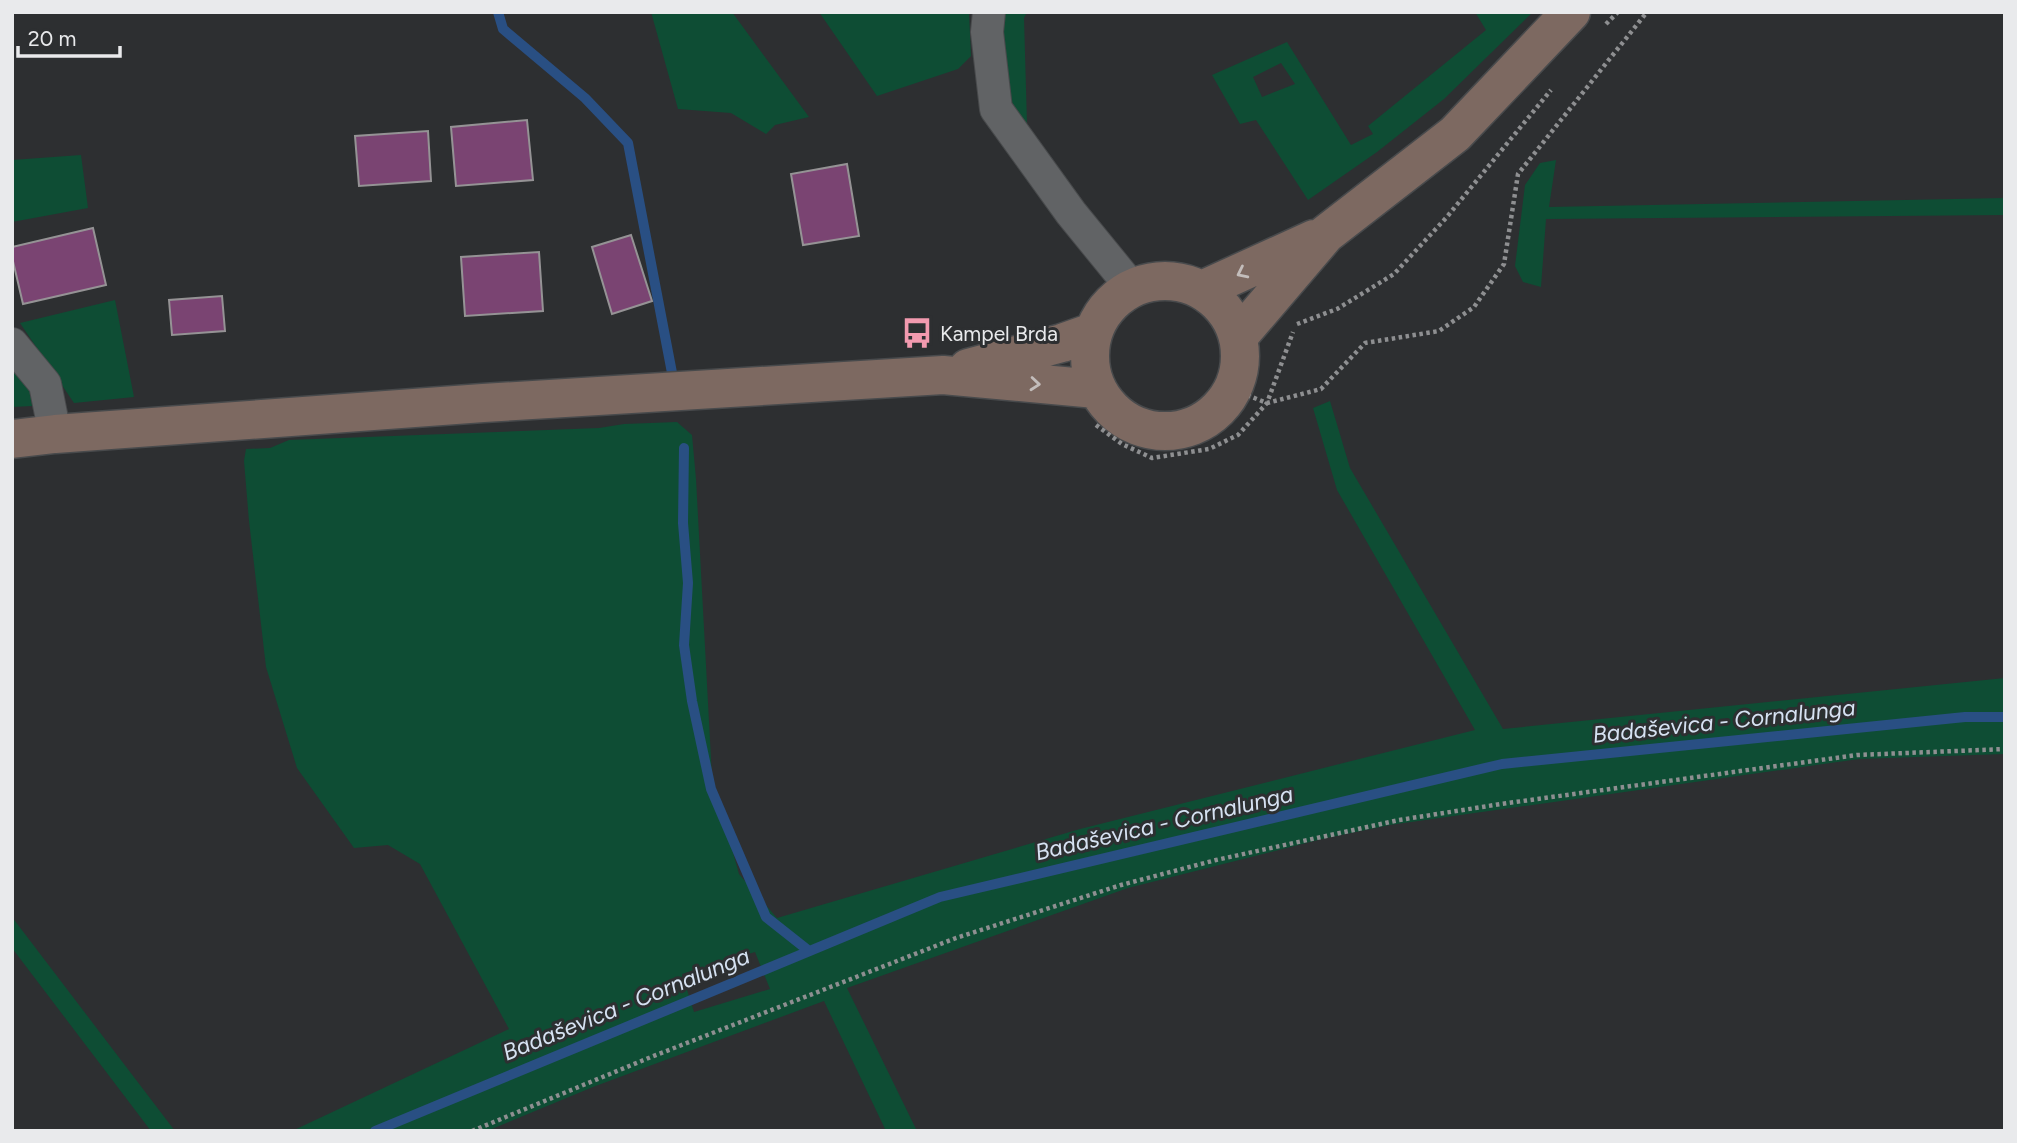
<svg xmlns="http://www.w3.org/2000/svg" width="2017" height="1143" viewBox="0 0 2017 1143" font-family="Figtree,sans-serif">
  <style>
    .green { fill: #0e4d34; fill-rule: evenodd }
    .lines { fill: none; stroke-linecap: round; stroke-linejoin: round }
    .stream { stroke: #294f83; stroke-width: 10 }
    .building { fill: #7a4472; stroke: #959395; stroke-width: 2 }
    .street-casing { stroke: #484a4c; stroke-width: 34 }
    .secondary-casing { stroke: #484a4c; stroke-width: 41 }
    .path { stroke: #8e8f91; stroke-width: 4.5; stroke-dasharray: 3.5 3.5; stroke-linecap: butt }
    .street { stroke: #616365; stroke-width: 32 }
    .secondary { stroke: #7d6961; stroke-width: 38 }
    .oneway { stroke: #c3bdbb }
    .labels { text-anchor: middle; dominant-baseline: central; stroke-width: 6; stroke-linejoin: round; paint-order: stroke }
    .poi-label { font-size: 21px; fill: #e9eaec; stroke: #2d2f31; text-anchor: start }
    .water-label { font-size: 23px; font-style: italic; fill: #d6e2f2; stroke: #2d2f31 }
  </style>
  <rect width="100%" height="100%" fill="#2d2f31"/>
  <path class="green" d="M651,12H732L809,117L775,125L766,134L731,113L678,109Z
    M819,12H969L971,56L958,69L877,96Z
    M1001,12H1027L1024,18L1027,124C997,92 1002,53 1001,12Z
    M1475,12H1533L1444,99L1377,152L1308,200L1256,120L1240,124L1212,75L1287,42L1351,145L1373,134L1368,126L1486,30ZM1281,63L1295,84L1262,97L1253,77Z
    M81,155L88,208L12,222V160Z
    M1556,160L1549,207L2005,198V215L1546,219L1541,287L1523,282L1515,266L1525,185L1540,163Z
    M115,300L134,397L74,403L20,323Z
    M12,363L31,388L32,406L12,407Z
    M1330,401L1350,468L1503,729L2005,678V754L1859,759L1390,825L1322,839L1128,888L847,988L917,1131H886L824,1001L593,1087L487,1131H292L509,1029L420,864L388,845L354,848L297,768L266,667L249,521L244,461L246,449L270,448L289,440L599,428L624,424L677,422L692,435L696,479L712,777L739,874L777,918L1080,829L1475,730L1337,490L1313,408ZM755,952L770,989L694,1012L682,974Z
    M12,917L175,1131H151L12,948Z"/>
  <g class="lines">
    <path class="stream" d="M498,12L503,29L585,98L628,143L673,378
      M684,448L683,523L688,583L684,645L692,701L711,789L766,917L809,951
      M375,1131L940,897L1502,764L1965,717H2005"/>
  </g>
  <path class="building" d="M527,120L533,180L456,186L451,127Z
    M428,131L431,181L359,186L355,136Z
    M847,164L859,236L803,245L791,174Z
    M93,228L106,285L23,304L12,257V247Z
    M631,235L652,301L612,314L592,247Z
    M539,252L543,311L465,316L461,257Z
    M222,296L225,331L172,335L169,300Z"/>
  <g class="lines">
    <defs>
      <path id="street" d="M989,12L987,32L996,109L1071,213L1133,289
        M12,344L45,384L55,434"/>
      <path id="secondary" d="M1090 356a75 75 0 1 1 150 0a75 75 0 1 1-150 0Z
        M1202,290L1314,239
        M1239,336L1326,234L1455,134L1571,12
        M968,368L1062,343L1093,332
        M12,439L55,434L483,403L943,375L1096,389"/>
    </defs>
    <use href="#street" class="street-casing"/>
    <use href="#secondary" class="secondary-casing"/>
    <path class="path" d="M1606,24L1618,12
      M1297,324L1337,309L1394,274L1446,218L1551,90
      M1234,390L1267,403L1321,389L1365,343L1439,331L1474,307L1504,264L1518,174L1647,12
      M1096,425L1122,444L1152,458L1209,449L1238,435L1267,403L1293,332
      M472,1131L651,1057L956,938L1121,885L1216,860L1399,820L1501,804L1857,755L2005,749"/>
    <use href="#street" class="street"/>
    <use href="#secondary" class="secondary"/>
  </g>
  <defs><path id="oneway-chevron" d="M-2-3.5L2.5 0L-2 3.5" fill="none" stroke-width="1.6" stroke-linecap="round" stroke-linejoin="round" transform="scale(1.75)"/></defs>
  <g class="oneway">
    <use href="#oneway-chevron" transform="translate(1242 273) rotate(154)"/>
    <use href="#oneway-chevron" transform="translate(1035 384) rotate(5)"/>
  </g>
  <defs>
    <symbol id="bus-bare" viewBox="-9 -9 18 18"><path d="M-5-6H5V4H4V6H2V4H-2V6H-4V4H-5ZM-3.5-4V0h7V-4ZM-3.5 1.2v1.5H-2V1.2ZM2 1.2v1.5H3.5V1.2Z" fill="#f29aaf" stroke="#2d2f31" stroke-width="2.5" paint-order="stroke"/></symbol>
  </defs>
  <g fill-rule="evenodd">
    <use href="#bus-bare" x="895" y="311" width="44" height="44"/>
  </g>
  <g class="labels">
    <g class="poi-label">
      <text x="940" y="333">Kampel Brda</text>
    </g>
    <g class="water-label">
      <text transform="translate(1724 721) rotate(-6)">Badaševica - Cornalunga</text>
      <text transform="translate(1164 823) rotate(-13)">Badaševica - Cornalunga</text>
      <text transform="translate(626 1004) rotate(-22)">Badaševica - Cornalunga</text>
    </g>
  </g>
  <rect width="2017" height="1143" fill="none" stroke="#e9eaec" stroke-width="28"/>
  <path d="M18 46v10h102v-10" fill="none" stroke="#e9eaec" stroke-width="3.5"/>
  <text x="28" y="46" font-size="21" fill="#e9eaec" stroke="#2d2f31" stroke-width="5" paint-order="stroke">20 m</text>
</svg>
